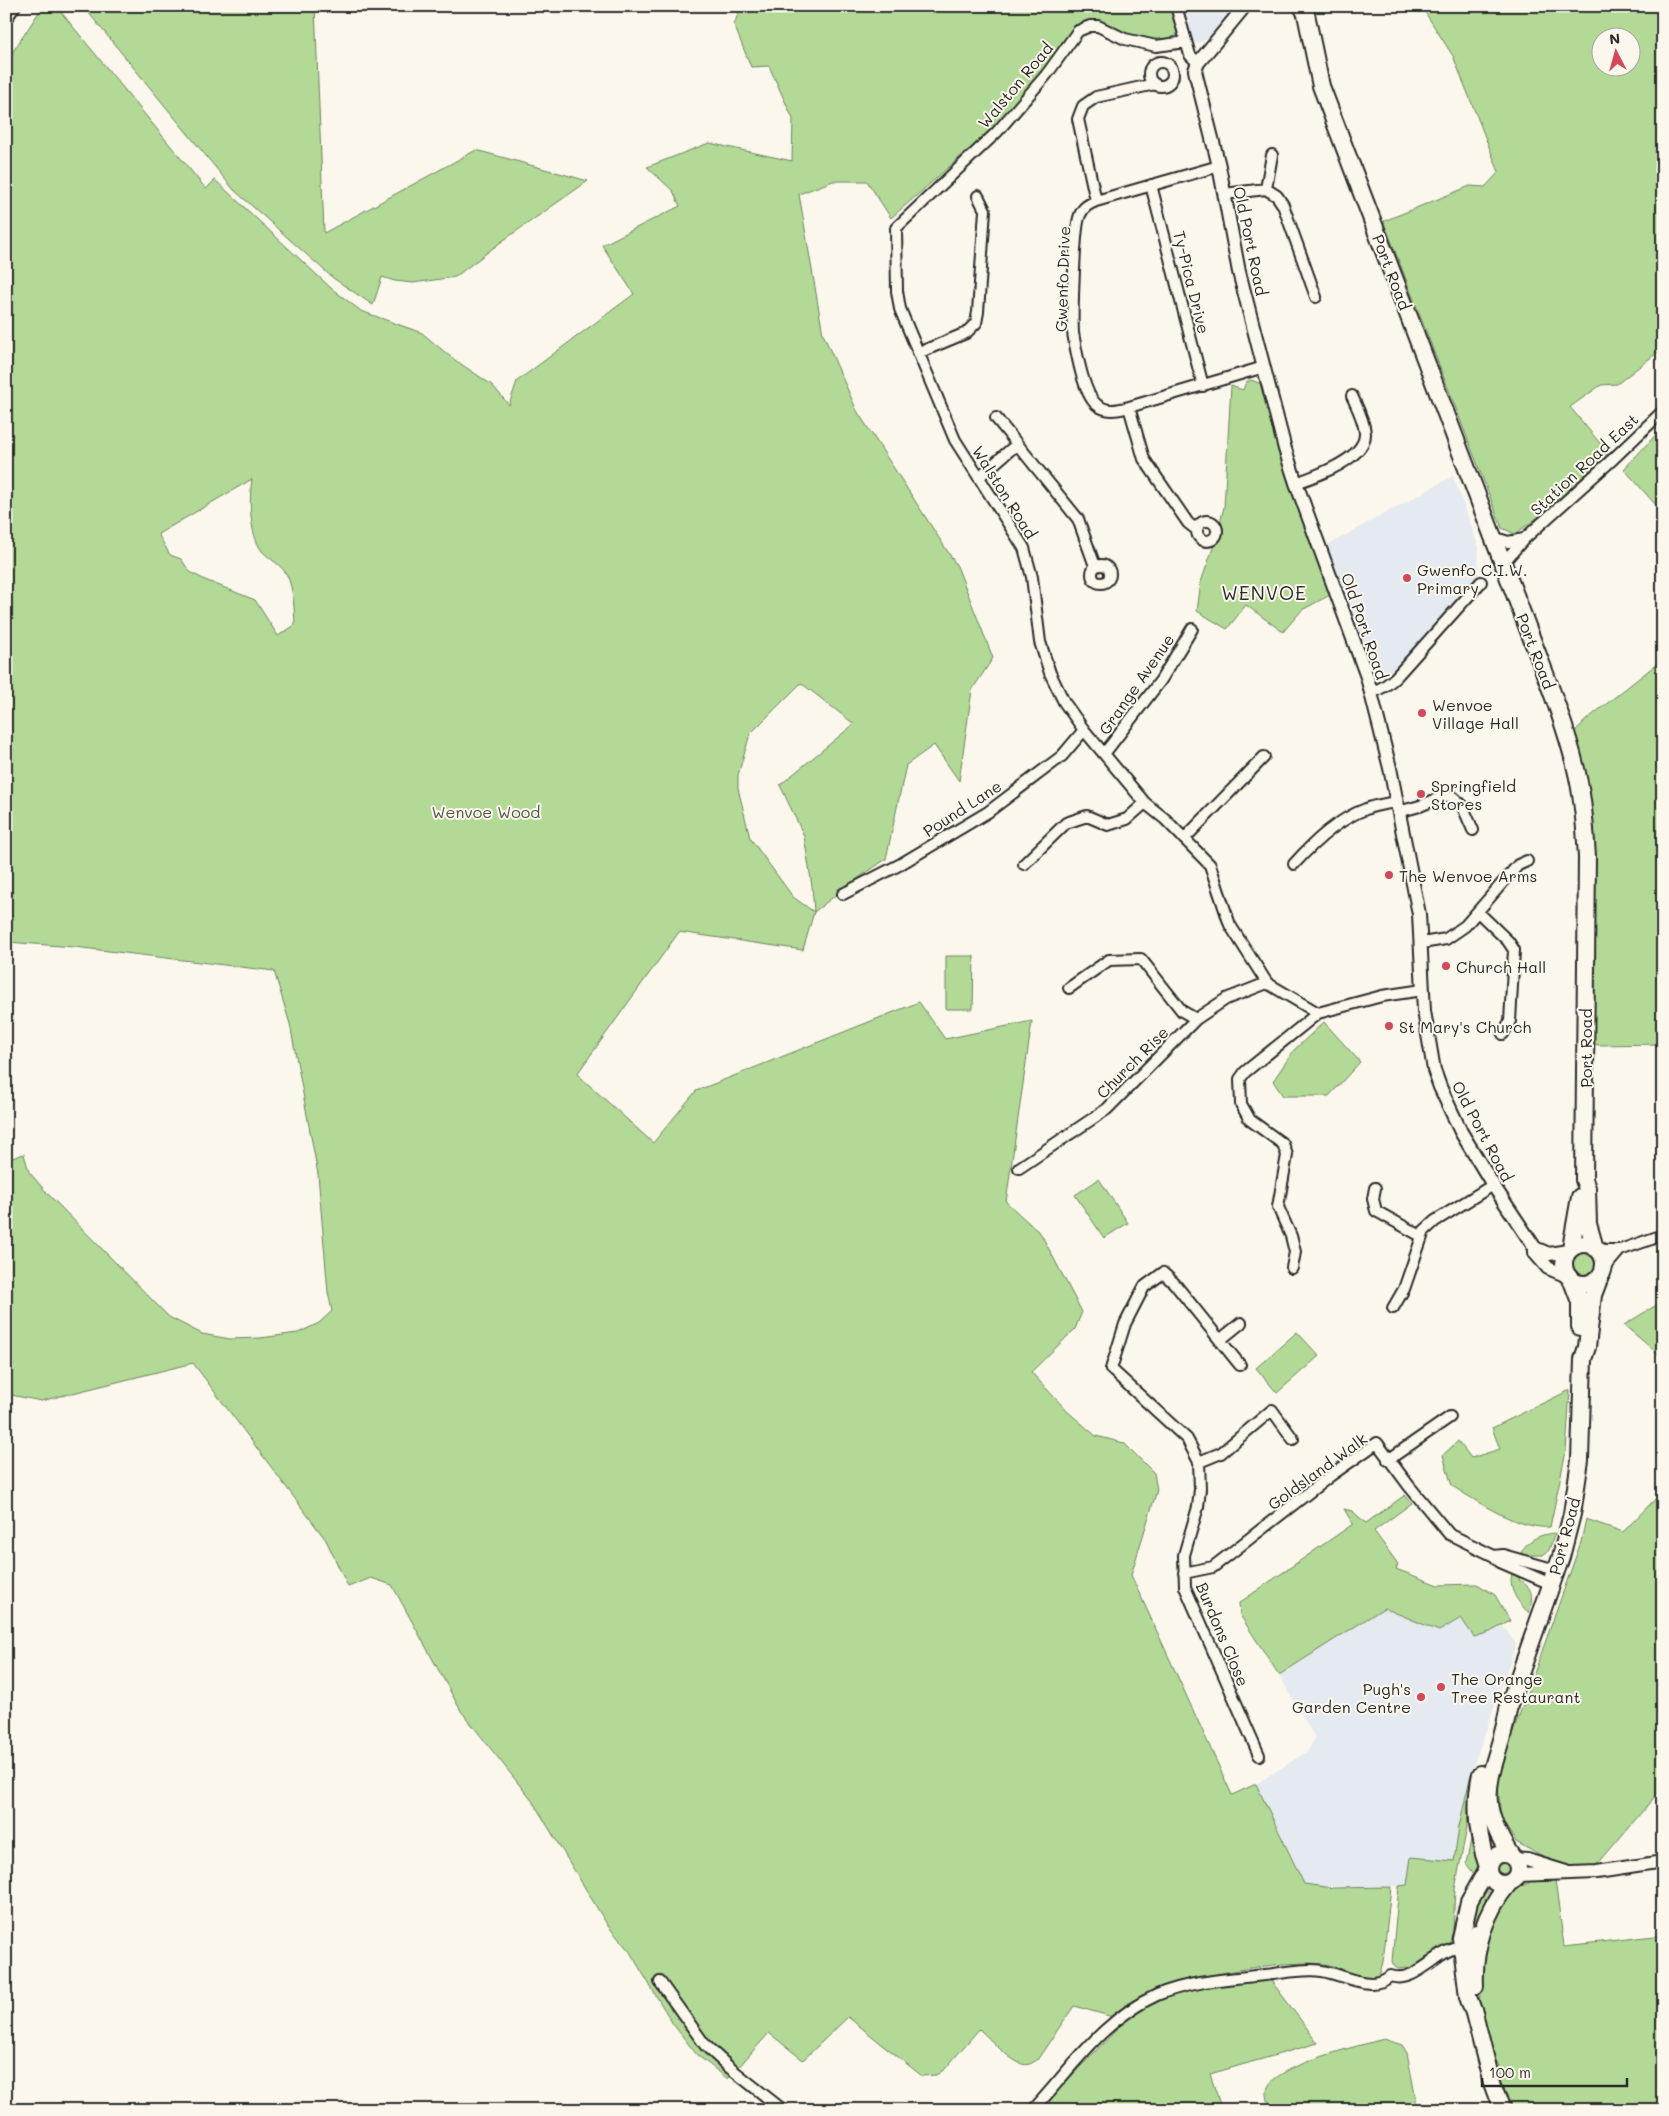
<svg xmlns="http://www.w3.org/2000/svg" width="1669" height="2116" viewBox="0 0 1669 2116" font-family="Mali,sans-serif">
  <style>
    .built { fill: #e4eaef }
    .green { fill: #b2da96; stroke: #6e8260; fill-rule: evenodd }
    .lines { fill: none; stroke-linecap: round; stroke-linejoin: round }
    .minor-casing { stroke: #2b2b2b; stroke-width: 14 }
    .tertiary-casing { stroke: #2b2b2b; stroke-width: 16 }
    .primary-casing { stroke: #2b2b2b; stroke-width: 20 }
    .minor { stroke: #fbf7ec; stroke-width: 10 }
    .tertiary { stroke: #fbf7ec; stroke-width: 12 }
    .primary { stroke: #fbf7ec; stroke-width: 16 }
    .poi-dot { fill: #d1495b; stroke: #fbf7ec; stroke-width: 2 }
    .labels { text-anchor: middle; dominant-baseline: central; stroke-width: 4; stroke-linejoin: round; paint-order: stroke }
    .street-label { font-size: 16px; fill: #2b2b2b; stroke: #fbf7ec }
    .poi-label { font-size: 16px; fill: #2b2b2b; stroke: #fbf7ec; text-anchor: start }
    .park-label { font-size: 16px; fill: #4d5746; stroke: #fbf7ec }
    .quarter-label { font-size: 19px; letter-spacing: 1px; fill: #2b2b2b; stroke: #fbf7ec }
  </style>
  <rect width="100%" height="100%" fill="#fbf7ec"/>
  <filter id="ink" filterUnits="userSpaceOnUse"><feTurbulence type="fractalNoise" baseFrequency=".02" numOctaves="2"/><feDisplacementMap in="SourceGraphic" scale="10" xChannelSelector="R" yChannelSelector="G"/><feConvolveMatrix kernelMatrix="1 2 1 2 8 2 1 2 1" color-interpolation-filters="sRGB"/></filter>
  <g filter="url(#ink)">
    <path class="built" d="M1181,6H1235L1213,34L1203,41L1192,45Z
      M1453,476L1479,548L1478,574L1474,583L1395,670L1383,676L1368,663L1326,546Z
      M1384,1608L1439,1631L1461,1618L1490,1632L1502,1625L1516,1644L1468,1782L1459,1826L1454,1861L1407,1885L1373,1888L1304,1885L1256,1784L1308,1751L1315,1738L1279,1675Z"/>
    <path class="green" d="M43,6H56L206,189L215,180L332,289L361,311L422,333L452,358L492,385L509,405L517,381L634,294L602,245L680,206L673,191L647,167L709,143L792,161L793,119L769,66L751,67L734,25L741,6H1172L1179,32C1165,55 1114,30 1095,23L1060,51L998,127L966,152L891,218L867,181H833L799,194L823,334L857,411L957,566L993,658L972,690L959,781L934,745L906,765L886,859L850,884L814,912L803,950L679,932L577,1074L653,1143L696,1091L919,1002L945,1039L1032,1021L1006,1202L1041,1234L1082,1312L1075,1329L1031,1372L1068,1412L1096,1436L1124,1443L1154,1473L1157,1490L1131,1575L1232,1795L1256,1784L1304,1884L1333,1888L1391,1887L1383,1962L1379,1976L1373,1980C1358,1978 1345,1969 1330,1965C1288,1956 1167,1980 1130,2002C1124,2006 1119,2012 1113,2017L1074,2006L1037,2060C1032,2063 1028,2066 1022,2064C1009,2060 990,2039 979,2029L945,2069L936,2075L922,2076L848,2017L803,2060L769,2033L728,2079L697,2055L673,2024L630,1952L608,1926L533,1802L461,1711L392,1585L371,1578L348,1587L326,1540L193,1363L41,1401L6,1394V1160L24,1154L29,1172L47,1193L169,1317L202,1334L230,1339L260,1338L298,1333L319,1323L332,1311L328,1292L318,1174L290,1024L274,971L75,947L6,942V62ZM252,479C249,499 249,534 262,551C270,560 281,564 287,575C294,591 294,608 295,625L278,636L255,600L205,580L190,572L181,559L170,555L158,534ZM801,683L854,724L780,785L804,836L812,886L814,912L793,897L750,838L738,788V775L750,734Z
      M83,6H315L324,233L476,150L588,181L501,242L455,277L413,283L395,281L382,277L373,305L333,278L234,190Z
      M1421,6H1663V348L1617,384L1601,385L1570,407L1608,453L1544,513L1515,534L1502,528L1385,225L1384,221L1470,186L1485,187L1499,172L1453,56ZM1602,38H1632V68H1602Z
      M1251,380L1262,384L1279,451L1330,595L1302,610L1283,632L1246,605L1227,629L1197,611L1201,582L1215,542L1224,507L1231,386L1243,390L1246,382Z
      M1663,427V513L1624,469Z
      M1663,659V1044L1600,1045L1581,1043L1583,871L1572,793L1561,746L1586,720Z
      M946,956H974L973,1009H946Z
      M1324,1022L1360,1062L1329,1096H1283L1273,1081L1294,1050Z
      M1099,1179L1128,1223L1104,1238L1075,1195Z
      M1570 1262a13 13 0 1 1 26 0a13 13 0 1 1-26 0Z
      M1663,1301V1358L1624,1325Z
      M1297,1332L1319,1356L1277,1393L1256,1368Z
      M1570,1390L1566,1451L1550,1527C1519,1530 1478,1502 1452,1486L1443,1455L1458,1441L1471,1458L1500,1449L1492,1428Z
      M1663,1491V1787L1596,1866L1573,1869L1548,1860L1516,1842L1501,1819L1498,1786L1500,1769L1581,1542L1586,1519L1623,1532Z
      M1405,1495L1412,1503L1374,1531L1398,1564L1396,1569L1438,1585L1477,1584L1495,1595L1510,1621L1490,1632L1474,1637L1461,1618L1439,1631L1384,1608L1279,1675L1240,1615L1239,1603L1353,1524L1344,1509L1352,1511L1366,1523Z
      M1555,1533L1549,1550L1543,1555H1530L1529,1557L1520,1555C1526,1540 1540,1534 1555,1533Z
      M1512,1574L1520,1578L1519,1580C1534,1588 1533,1597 1529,1613C1518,1603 1508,1589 1512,1574Z
      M1471,1774L1472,1776L1469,1793L1467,1827L1455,1889L1453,1930L1450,1942L1414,1967L1398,1969L1394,1966L1392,1961L1399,1886L1407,1885L1411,1857L1454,1861L1459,1826Z
      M1472,1836C1475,1847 1482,1864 1474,1874L1466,1863Z
      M1497.5 1868a5.5 5.5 0 1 1 11 0a5.5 5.5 0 1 1-11 0Z
      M1537,1879L1555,1880L1564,1946L1663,1935V2110H1511L1501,2082L1499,2066L1491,2051L1479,2004L1485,1950L1499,1911L1509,1895L1518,1887Z
      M1484,1889L1494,1895L1470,1936L1468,1922Z
      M1269,1978L1318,2043L1210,2074L1222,2110H1055L1047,2101L1123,2023C1134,2013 1145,2005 1158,1998C1185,1984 1238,1982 1269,1978Z
      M1384,2039L1402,2045L1407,2053L1418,2110H1271C1269,2103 1265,2094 1268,2087C1277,2065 1361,2045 1384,2039Z"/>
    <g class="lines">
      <defs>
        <path id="minor" d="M1176,6L1190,55L1198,63
          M6,19L15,6
          M1186,42L1156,46L1125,39L1098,26H1090L1078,31L1047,74L997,132L896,228L897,291L900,309L955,440L1024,548L1032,577L1040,642L1050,673L1064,702L1084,730L1145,803L1165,819L1210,865L1230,925L1267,983L1318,1013L1382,996L1423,990
          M1149 74a12 12 0 1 1 24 0a12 12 0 1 1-24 0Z
          M1219,166L1096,201C1089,204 1083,207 1080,215C1074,227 1072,317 1073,333C1076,350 1083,393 1096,404C1106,413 1118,410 1129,407L1264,367
          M1151,185L1203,386
          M1266,189L1272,155
          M1224,194L1266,189L1277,196L1283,205L1316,297
          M1096,201L1078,119L1083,106L1096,97L1155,84
          M918,353L966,333L976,323L978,312L985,210L978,196
          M1129,407L1144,459L1188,523L1197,530
          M996,418L1078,519L1095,566
          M979,477L1017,444
          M1296,483C1316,476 1366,459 1365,433C1364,420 1357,407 1352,396
          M1197 531a10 10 0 1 1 20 0a10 10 0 1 1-20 0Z
          M1493,537L1508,542L1524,539
          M1503,563L1524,539L1613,459L1663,411
          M1092 574a9 9 0 1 1 18 0a9 9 0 1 1-18 0Z
          M1371,693L1385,686L1395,678L1481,582
          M1104,754L1161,680L1192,629
          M1398,812L1420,806L1444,796L1453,797L1462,805L1473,830
          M1184,839L1264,757
          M1024,864L1066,823L1087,816L1108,825L1127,819L1145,803
          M1294,864C1314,842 1338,819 1366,809C1375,805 1386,804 1396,802
          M843,894L899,865L988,812L1062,756L1084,730
          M1478,912L1508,941L1514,950L1510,1021L1503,1034
          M1422,943L1446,939L1465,926L1518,865L1527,861
          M1069,988L1109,960L1141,959L1182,1011L1196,1019
          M1019,1168L1107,1109L1196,1019L1226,999L1267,983
          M1375,1188L1373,1199L1376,1211L1421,1236
          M1598,1250H1620L1663,1235
          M1292,1268L1295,1252L1291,1236L1278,1207L1287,1155L1283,1144L1250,1120L1241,1104L1240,1079L1245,1072L1318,1013
          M1603,1270L1620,1250
          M1393,1308L1404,1289L1424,1231L1435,1221L1493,1185
          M1220,1340L1241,1323
          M1240,1365L1174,1283L1163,1273L1144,1287L1125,1324L1111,1369L1187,1439L1199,1462L1200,1489L1198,1507L1184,1555L1185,1587L1259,1755
          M1388,1460L1450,1417
          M1199,1462L1221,1453L1272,1410L1293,1439
          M1494,1556L1500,1562L1551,1584
          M1184,1573L1213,1567L1330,1476L1377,1443L1409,1486L1449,1534L1494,1556L1503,1555L1556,1570
          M660,1982L705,2045L730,2068L783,2110
          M1033,2110C1072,2068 1103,2019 1157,1995C1190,1981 1230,1979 1265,1975C1283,1973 1304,1968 1322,1971C1343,1974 1372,1993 1390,1976C1410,1983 1429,1962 1446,1952C1454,1948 1463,1945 1471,1941L1476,1930"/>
        <path id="tertiary" d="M1245,6L1198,63L1195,70L1196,75L1219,166L1239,272L1285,449L1296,483L1367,677L1390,768L1419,914L1424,1011L1434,1070L1440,1087L1461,1132L1493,1185L1535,1248V1253L1548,1268L1567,1276
          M1535,1248L1549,1254L1568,1251
          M1513,1859L1527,1860L1566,1872
          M1516,1875L1597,1872L1663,1862"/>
        <path id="primary" d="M1302,6L1306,14L1321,86L1530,634C1546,677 1564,720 1575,765C1583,795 1585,826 1587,857L1584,1180L1587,1188L1588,1224L1595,1248
          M1564 1264a20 20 0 1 1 40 0a20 20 0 1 1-40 0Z
          M1571,1248L1580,1197
          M1572,1281L1580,1302V1327
          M1481,1774C1474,1807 1477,1836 1488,1867
          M1488 1869a15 15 0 1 1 30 0a15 15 0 1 1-30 0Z
          M1512,1857C1467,1791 1499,1771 1509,1705L1561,1557L1572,1514L1580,1460L1583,1359L1587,1347L1593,1295L1601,1274
          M1487,1870L1469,1902L1461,1938L1468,1997L1474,2013L1491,2080L1502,2110
          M1475,1986C1473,1950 1485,1911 1509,1883"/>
      </defs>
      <use href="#minor" class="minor-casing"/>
      <use href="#tertiary" class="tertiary-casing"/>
      <use href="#primary" class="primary-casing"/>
      <use href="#minor" class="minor"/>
      <use href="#tertiary" class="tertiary"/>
      <use href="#primary" class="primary"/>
    </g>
  </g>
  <g class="poi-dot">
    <circle cx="1407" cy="578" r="5"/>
    <circle cx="1422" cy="713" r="5"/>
    <circle cx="1421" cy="794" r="5"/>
    <circle cx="1389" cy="875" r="5"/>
    <circle cx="1446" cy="966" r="5"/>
    <circle cx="1389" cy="1026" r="5"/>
    <circle cx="1441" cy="1687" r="5"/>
    <circle cx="1421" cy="1697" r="5"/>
  </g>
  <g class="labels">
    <g class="street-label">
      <text transform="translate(1015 85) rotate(-50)">Walston Road</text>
      <text transform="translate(1251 241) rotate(78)">Old Port Road</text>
      <text transform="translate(1392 272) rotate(69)">Port Road</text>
      <text transform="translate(1062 279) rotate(-88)">Gwenfo Drive</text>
      <text transform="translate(1192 282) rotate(76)">Ty-Pica Drive</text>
      <text transform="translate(1584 464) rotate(-43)">Station Road East</text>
      <text transform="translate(1005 492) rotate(58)">Walston Road</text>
      <text transform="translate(1365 626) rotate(71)">Old Port Road</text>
      <text transform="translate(1536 651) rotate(69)">Port Road</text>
      <text transform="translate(1136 684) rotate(-55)">Grange Avenue</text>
      <text transform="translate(962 808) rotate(-33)">Pound Lane</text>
      <text transform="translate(1585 1048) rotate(-90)">Port Road</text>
      <text transform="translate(1132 1062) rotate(-45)">Church Rise</text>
      <text transform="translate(1483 1131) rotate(62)">Old Port Road</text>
      <text transform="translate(1317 1471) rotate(-36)">Goldsland Walk</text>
      <text transform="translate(1564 1536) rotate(-75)">Port Road</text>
      <text transform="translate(1223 1634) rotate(67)">Burdons Close</text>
    </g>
    <g class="poi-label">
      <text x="1417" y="569">Gwenfo C.I.W.<tspan x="1417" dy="18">Primary</tspan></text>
      <text x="1432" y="704">Wenvoe<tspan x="1432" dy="18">Village Hall</tspan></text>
      <text x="1431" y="785">Springfield<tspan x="1431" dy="18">Stores</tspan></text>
      <text x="1399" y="875">The Wenvoe Arms</text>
      <text x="1456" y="966">Church Hall</text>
      <text x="1399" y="1026">St Mary's Church</text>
      <text x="1451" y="1678">The Orange<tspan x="1451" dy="18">Tree Restaurant</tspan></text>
      <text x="1411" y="1688" text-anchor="end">Pugh's<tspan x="1411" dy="18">Garden Centre</tspan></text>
    </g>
    <g class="park-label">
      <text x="486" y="811">Wenvoe Wood</text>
    </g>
    <g class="quarter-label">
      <text x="1264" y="592">WENVOE</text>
    </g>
  </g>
  <rect width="1669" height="2116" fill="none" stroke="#fbf7ec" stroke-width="25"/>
  <rect x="12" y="12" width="1644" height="2091" fill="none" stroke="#2b2b2b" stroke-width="2" filter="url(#ink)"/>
  <g transform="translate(1616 52) rotate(354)"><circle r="24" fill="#fbf7ec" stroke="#a8a59f"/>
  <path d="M0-4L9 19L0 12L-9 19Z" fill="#d1495b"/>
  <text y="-8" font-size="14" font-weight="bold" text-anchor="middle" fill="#2b2b2b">N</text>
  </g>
  <path d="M1482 2078v8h145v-8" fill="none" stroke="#2b2b2b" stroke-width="2.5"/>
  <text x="1489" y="2078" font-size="15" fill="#2b2b2b" stroke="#fbf7ec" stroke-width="4" paint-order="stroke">100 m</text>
</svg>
